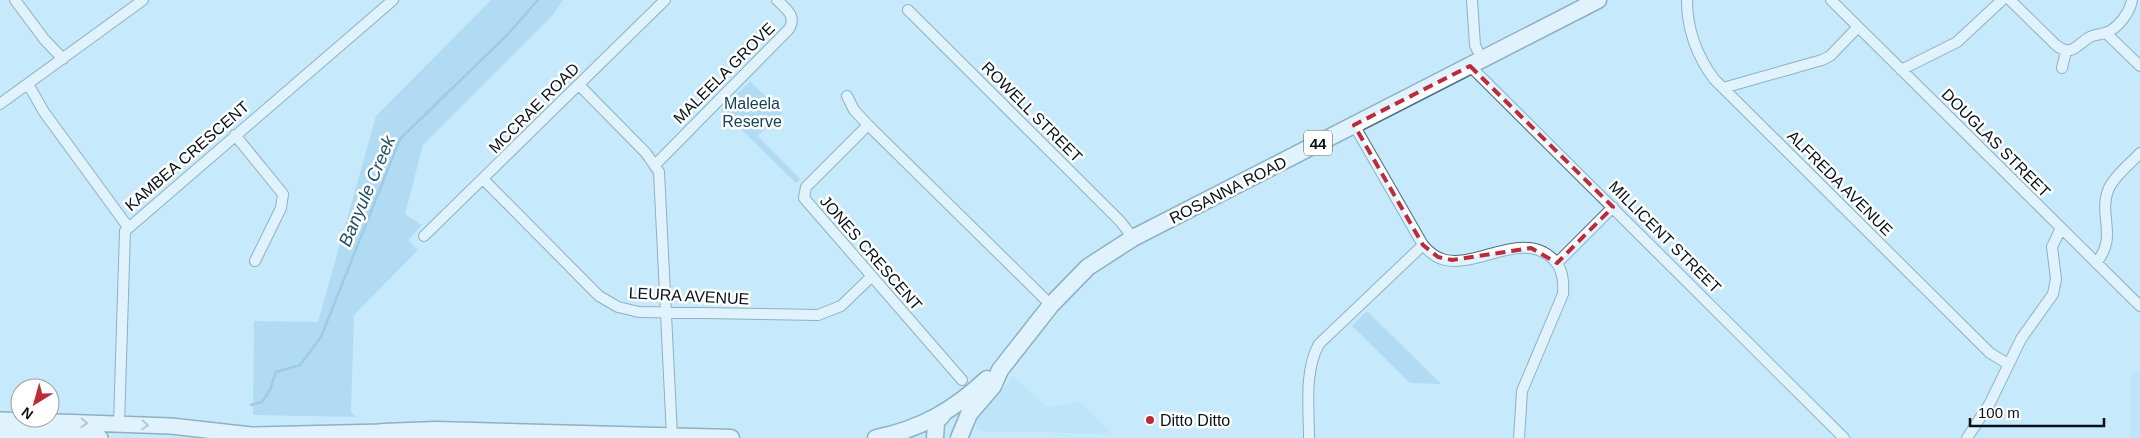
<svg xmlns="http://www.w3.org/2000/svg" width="2140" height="438" viewBox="0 0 2140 438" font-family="Helvetica,sans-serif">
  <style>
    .built { fill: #b3def5 }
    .green { fill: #96cbe7 }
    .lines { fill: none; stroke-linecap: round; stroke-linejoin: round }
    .stream { stroke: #6da7c6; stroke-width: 2.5 }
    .minor-casing { stroke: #4b6b7c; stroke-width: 12 }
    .primary-casing { stroke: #4b6b7c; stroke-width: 18 }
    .trunk-casing { stroke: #4b6b7c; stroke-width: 19 }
    .minor { stroke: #fff; stroke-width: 10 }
    .primary { stroke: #fff; stroke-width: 15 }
    .trunk { stroke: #fff; stroke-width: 16 }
    .oneway { stroke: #9ba0a3 }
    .marked { fill: none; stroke: #bc2b3a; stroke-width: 4; stroke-dasharray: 10 6; stroke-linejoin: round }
    .poi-dot { fill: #bc2b3a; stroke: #fff; stroke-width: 2 }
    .labels { text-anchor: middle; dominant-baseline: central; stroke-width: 5; stroke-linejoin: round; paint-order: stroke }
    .shield { fill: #fff; stroke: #50585d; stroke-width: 1 }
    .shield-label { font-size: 15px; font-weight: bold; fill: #051118 }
    .street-label { font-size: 16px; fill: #051118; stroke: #fff }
    .park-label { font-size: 16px; fill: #114258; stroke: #fff }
    .poi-label { font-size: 16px; fill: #051118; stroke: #fff; text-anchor: start }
    .water-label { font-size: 18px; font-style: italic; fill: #1f4f65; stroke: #fff }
  </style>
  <rect width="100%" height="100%" fill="#c6e9fc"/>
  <path class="built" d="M2137,371L2140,374V438H2130V377Z
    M1013,376L1048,408L1079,401L1112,434L978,431L975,424Z"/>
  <path class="green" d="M491,0H563L553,15L423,145L405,214L422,225L408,240L418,250L354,315L351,411L356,417L253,415L254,321L318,322L376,116Z
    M750,81L782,113L758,136L800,179L796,183L721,110Z
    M1367,311L1441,384L1410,383L1352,326Z"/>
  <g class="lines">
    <path class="stream" d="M251,405L262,402L270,390L276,372L300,365L321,337L400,139L508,34L538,0"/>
    <defs>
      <path id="minor" d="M15,0L44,39L63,59
        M1472,0L1475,45L1482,60
        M1687,0C1687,29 1697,56 1714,79L1990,353L2008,364
        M1831,0L2140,306
        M2010,0L2056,45C2072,58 2077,44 2090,37C2095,34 2100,35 2105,33C2118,29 2130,12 2132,0
        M908,10L1120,221L1133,238
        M2106,33L2140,66
        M1470,66L1844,438
        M2062,68L2066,51
        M1901,70L1957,42L2002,0
        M28,84L44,112L128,227
        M579,85L646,153L659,172L672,436
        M1723,88L1822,60L1830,56L1858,27
        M847,96L854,110L868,125
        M0,104L143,0
        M1354,125L1423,245C1429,252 1436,258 1445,260C1479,267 1523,230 1553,259C1563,268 1564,281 1563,294L1522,391L1519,438
        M235,135L283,194L281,208L255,261
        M656,164L789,29C797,16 786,9 777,0
        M483,179L599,296L618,307L639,312L818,315L841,306L871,277
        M424,236L665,0
        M1557,263L1613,207
        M2096,263C2119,236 2097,215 2109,188C2115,175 2130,164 2140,153
        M962,380L804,198L806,187L868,125L1051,305
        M119,424L125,231L393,0
        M1309,438C1309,408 1304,371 1319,344L1423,245
        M1967,438L1990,403L2021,339L2053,294L2056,279L2052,247L2061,228"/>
      <path id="primary" d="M0,420L171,426L251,435L383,432
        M0,434L100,438"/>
      <path id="trunk" d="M383,438V432L436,430L731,438
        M876,438C921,429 954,410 987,379
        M935,438L936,422L943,414
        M959,438L969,414L993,386L1000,370L1051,305L1088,267L1133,238L1598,0"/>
    </defs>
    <use href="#minor" class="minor-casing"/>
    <use href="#primary" class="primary-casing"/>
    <use href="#trunk" class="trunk-casing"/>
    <use href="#minor" class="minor"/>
    <use href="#primary" class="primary"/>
    <use href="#trunk" class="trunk"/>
  </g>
  <defs><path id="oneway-chevron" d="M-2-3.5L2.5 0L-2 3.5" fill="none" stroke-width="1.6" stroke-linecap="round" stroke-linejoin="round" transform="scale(1.25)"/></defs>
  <g class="oneway">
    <use href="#oneway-chevron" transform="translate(84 423) rotate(2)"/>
    <use href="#oneway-chevron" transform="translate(145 425) rotate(3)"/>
  </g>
  <path d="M0 0H2140V438H0ZM1470,66L1613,207L1557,263L1531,248L1452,260L1438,257L1423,245L1354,125Z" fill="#c6e9fc" fill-opacity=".55" fill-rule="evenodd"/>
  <path class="marked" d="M1470,66L1613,207L1557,263L1531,248L1452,260L1438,257L1423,245L1354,125Z"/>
  <circle class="poi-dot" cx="1150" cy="420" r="5"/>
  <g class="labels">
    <rect class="shield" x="1304" y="130.5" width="28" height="25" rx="4"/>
    <g class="shield-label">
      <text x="1318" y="143">44</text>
    </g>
    <g class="street-label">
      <text transform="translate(724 73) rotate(-45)">MALEELA GROVE</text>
      <text transform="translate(534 108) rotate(-45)">MCCRAE ROAD</text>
      <text transform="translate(1032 112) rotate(45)">ROWELL STREET</text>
      <text transform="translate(1996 143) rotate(45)">DOUGLAS STREET</text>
      <text transform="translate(187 156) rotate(-41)">KAMBEA CRESCENT</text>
      <text transform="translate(1840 183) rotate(45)">ALFREDA AVENUE</text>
      <text transform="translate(1228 190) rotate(-27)">ROSANNA ROAD</text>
      <text transform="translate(1665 237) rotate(45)">MILLICENT STREET</text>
      <text transform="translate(871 253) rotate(49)">JONES CRESCENT</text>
      <text transform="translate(689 296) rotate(3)">LEURA AVENUE</text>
    </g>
    <g class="park-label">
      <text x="752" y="103">Maleela<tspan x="752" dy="18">Reserve</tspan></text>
    </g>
    <g class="poi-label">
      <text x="1160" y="420">Ditto Ditto</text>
    </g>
    <g class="water-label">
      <text transform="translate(367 191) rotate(-67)">Banyule Creek</text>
    </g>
  </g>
  <g transform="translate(35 403) rotate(217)"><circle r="24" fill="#ffffff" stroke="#9ba0a3"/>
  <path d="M0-4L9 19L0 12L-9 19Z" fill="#bc2b3a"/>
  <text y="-8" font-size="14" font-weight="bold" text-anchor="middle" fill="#051118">N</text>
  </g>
  <path d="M1970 418v8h134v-8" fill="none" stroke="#051118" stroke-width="2.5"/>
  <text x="1978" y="418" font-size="15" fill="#051118" stroke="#ffffff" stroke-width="4" paint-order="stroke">100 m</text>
</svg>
